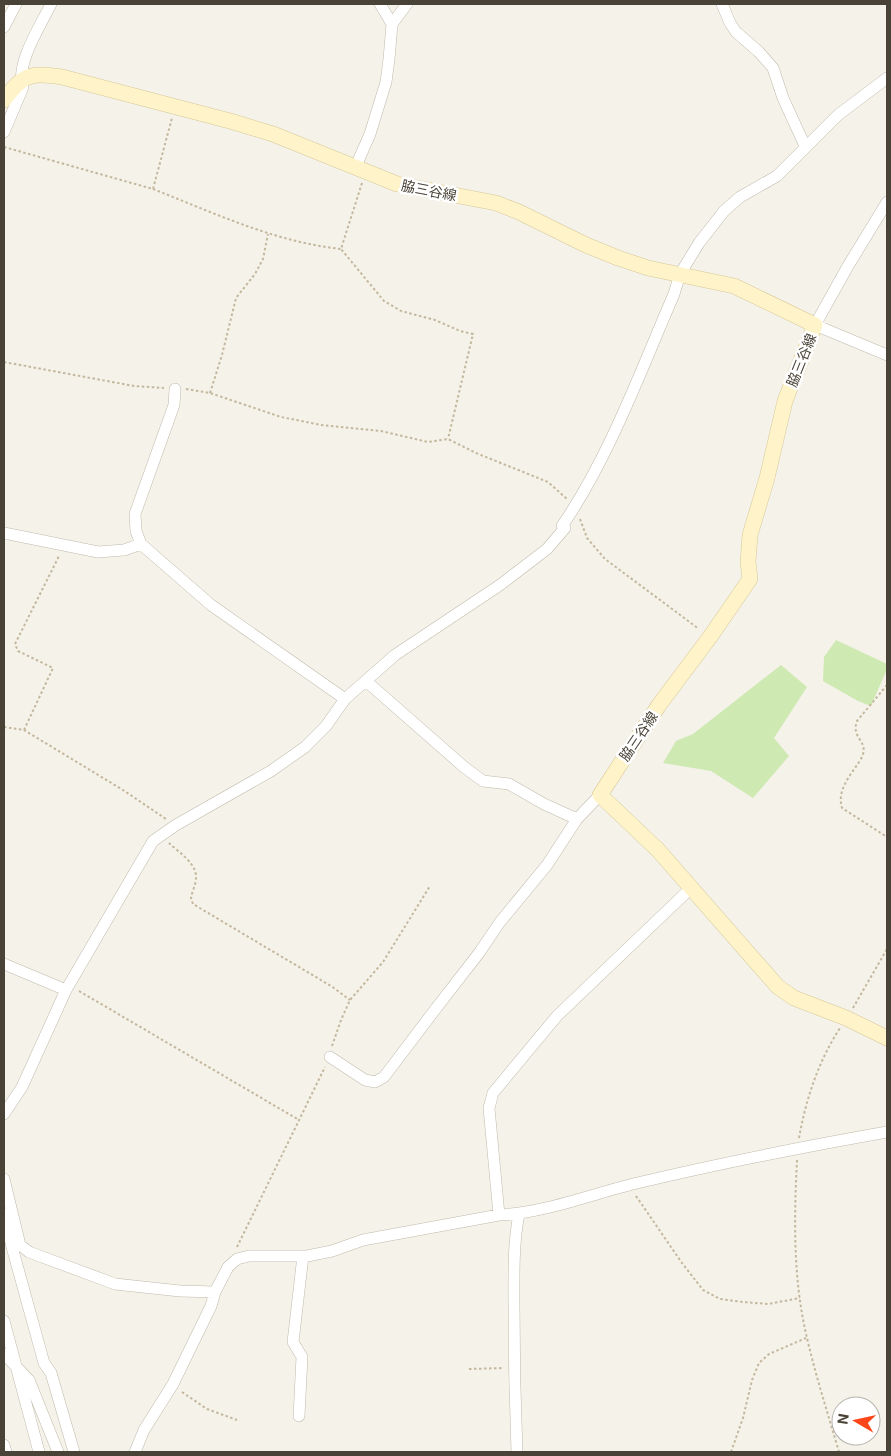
<svg xmlns="http://www.w3.org/2000/svg" width="891" height="1456" viewBox="0 0 891 1456" font-family="Inter,'Noto Sans JP',sans-serif">
  <style>
    .green { fill: #cee9b2 }
    .lines { fill: none; stroke-linecap: round; stroke-linejoin: round }
    .minor-casing { stroke: #c1baac; stroke-width: 12 }
    .secondary-casing { stroke: #d5c799; stroke-width: 16 }
    .path { stroke: #c3b79d; stroke-width: 2; stroke-dasharray: 2.5 2.5; stroke-linecap: butt }
    .minor { stroke: #fff; stroke-width: 11 }
    .secondary { stroke: #fff4c9; stroke-width: 15 }
    .labels { text-anchor: middle; dominant-baseline: central; stroke-width: 5; stroke-linejoin: round; paint-order: stroke }
    .street-label { font-size: 14px; fill: #494337; stroke: #fff }
  </style>
  <rect width="100%" height="100%" fill="#f5f2e9"/>
  <path class="green" d="M836,640L887,664V669L871,706L858,701L823,681L824,657Z
    M781,665L807,687L774,738L789,756L753,798L711,771L663,763L676,741L693,734Z"/>
  <g class="lines">
    <defs>
      <path id="minor" d="M722,4L730,23L736,32L759,52L773,68L783,98L805,146
        M392,24L407,4
        M4,27L16,4
        M4,132L23,87C15,64 41,25 51,4
        M356,166L370,134L386,82L389,59L392,24L380,4
        M887,202L848,266L815,325L887,355
        M175,389L174,405L135,514L136,531L141,544L211,605L345,699
        M4,533L98,552L124,550L141,544
        M366,681L464,767L483,781L509,784L544,804L577,819
        M4,964L66,990
        M330,1057L365,1080L375,1082L384,1077L434,1011L479,953L500,922L547,865L577,819L600,795
        M4,1114L22,1087L66,990L153,841L176,825L271,771L305,747L326,726L345,699L395,655L500,585L547,549L565,528L562,526C609,458 641,370 674,294L680,274L699,243L724,211L740,197L777,176L838,115L887,78
        M4,1179L20,1245L29,1252L115,1284L180,1291L215,1292
        M4,1214L12,1247L16,1246
        M499,1215L489,1108L493,1093L557,1016L692,887
        M12,1247L44,1363L51,1373L74,1452
        M4,1321L39,1452
        M4,1354L29,1380L58,1452
        M299,1416L302,1357L293,1342L303,1256
        M4,1445L6,1452
        M135,1452L144,1430L173,1384L211,1306L215,1292L228,1267L237,1259L249,1256H307L332,1251L363,1240L499,1215C543,1213 589,1195 633,1184C717,1164 802,1147 887,1132
        M517,1452C515,1403 514,1355 514,1306C514,1275 513,1244 519,1214"/>
      <path id="secondary" d="M4,100C24,73 30,73 62,77L230,121L273,134L397,184L496,203L519,212L586,245L618,258L648,268L734,286L815,325L785,401L767,478L750,535L748,562L750,579L710,637L659,705L600,795L658,850L778,987L794,998L846,1018L887,1038"/>
    </defs>
    <use href="#minor" class="minor-casing"/>
    <use href="#secondary" class="secondary-casing"/>
    <path class="path" d="M4,147L153,189L172,118
      M362,183L341,249L384,301L401,311L435,320L460,331L473,334L448,439
      M153,189C214,213 275,242 341,249
      M4,362L134,386L164,388
      M186,389L210,393L281,417L321,425L381,431L428,442L448,439L476,453L548,482L567,499
      M210,393L222,355L236,298L255,274L263,259L268,234
      M580,519L587,538L605,559L699,629
      M887,685L857,721C851,738 867,740 863,754C862,758 859,762 857,765C848,778 837,792 842,808L887,837
      M4,727L24,730L123,790L166,819
      M24,730L53,668L18,651L15,644L59,556
      M169,843C178,852 197,863 196,878C196,884 192,892 191,898L193,904L331,986L350,1000
      M79,991L299,1120
      M853,1008L887,949
      M332,1046L341,1020L350,1000L383,962L430,886
      M799,1138C806,1099 818,1062 840,1028
      M797,1160C794,1220 793,1280 807,1338C816,1377 828,1414 839,1452
      M636,1196L682,1263L703,1290L720,1299L743,1302L768,1304L800,1298
      M237,1247L325,1067
      M469,1369L504,1368
      M182,1392L207,1409L237,1420
      M731,1452L743,1418L752,1380L759,1363L769,1354L806,1338"/>
    <use href="#minor" class="minor"/>
    <use href="#secondary" class="secondary"/>
  </g>
  <g class="labels">
    <g class="street-label">
      <text transform="translate(429 190) rotate(11)">脇三谷線</text>
      <text transform="translate(801 360) rotate(-68)">脇三谷線</text>
      <text transform="translate(638 736) rotate(-56)">脇三谷線</text>
    </g>
  </g>
  <rect width="891" height="1456" fill="none" stroke="#494337" stroke-width="10"/>
  <g transform="translate(856 1421) rotate(279)"><circle r="24" fill="#ffffff" stroke="#b6b4af"/>
  <path d="M0-4L9 19L0 12L-9 19Z" fill="#fc4519"/>
  <text y="-8" font-size="14" font-weight="bold" text-anchor="middle" fill="#494337">N</text>
  </g>
</svg>
